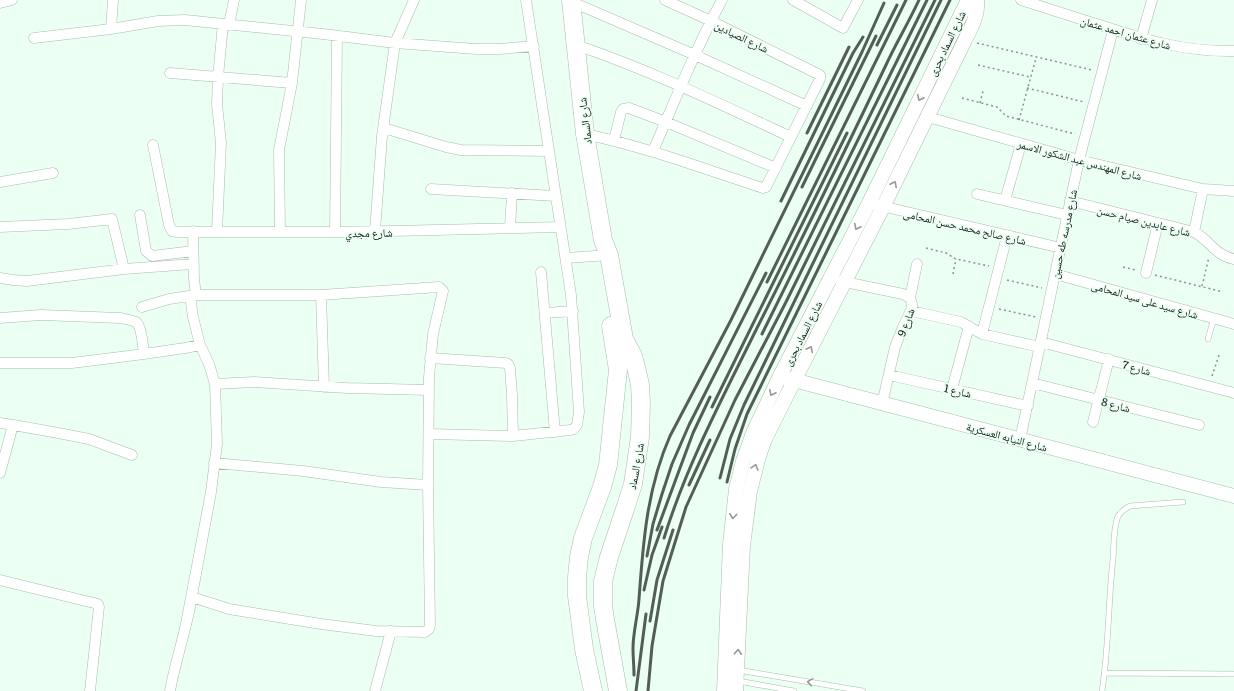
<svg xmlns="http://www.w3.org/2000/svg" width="1234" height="691" viewBox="0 0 1234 691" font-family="Literata,'Noto Naskh Arabic',serif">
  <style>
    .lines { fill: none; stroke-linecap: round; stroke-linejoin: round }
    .lane-casing { stroke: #a8bbaf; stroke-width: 6 }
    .street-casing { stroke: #a8bbaf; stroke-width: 11 }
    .secondary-casing { stroke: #a8bbaf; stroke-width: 15 }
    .highway-casing { stroke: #a8bbaf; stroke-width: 19 }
    .path { stroke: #87948c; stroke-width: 1.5; stroke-dasharray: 2 3; stroke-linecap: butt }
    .lane { stroke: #fff; stroke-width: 5 }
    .street { stroke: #fff; stroke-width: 10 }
    .secondary { stroke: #fff; stroke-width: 14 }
    .highway { stroke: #fff; stroke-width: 18 }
    .rail { stroke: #535e57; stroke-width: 3 }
    .oneway { stroke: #949896 }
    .labels { text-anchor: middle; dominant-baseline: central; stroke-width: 3.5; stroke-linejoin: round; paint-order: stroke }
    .street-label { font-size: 11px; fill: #121915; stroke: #ecfff3 }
  </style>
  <rect width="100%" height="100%" fill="#ecfff3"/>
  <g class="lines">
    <defs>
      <path id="lane" d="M1208,339L1214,318
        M738,670L863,691
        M1105,673L1234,674
        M738,681L794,691
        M1102,691C1109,647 1108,603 1113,559C1114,545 1113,529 1118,516C1121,511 1125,509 1130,506L1183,502"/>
      <path id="street" d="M793,0L843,28L858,0
        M1021,0C1047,8 1073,17 1100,25C1145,40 1185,52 1234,51
        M572,2L695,55L807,106
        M0,3L12,0
        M229,25L234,0
        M111,29L113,0
        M34,38L111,29L158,21L185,20L323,34L395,43L476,49H500L534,46
        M1141,39L1152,0
        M576,45C650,70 720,104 791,137
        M170,73L292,83
        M928,117L1079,160L1203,189L1234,191
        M384,128L446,147L461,150L549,151
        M585,134C646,147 704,169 763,188L766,187L820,79V75L711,21L665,0
        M614,140L621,112L623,109L629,108L666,122L776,168
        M153,145L169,225L172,231L177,232H349L560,227
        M653,151C675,101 695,49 722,0
        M0,182L53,173
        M431,189L556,196
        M977,194L1067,215
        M1005,200L1021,144
        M1070,201L1194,232C1210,240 1214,255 1234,259
        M877,205L1061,248
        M140,215L146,251L152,256L193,251
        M0,227L68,224L112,219L124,269
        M510,228L512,193
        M193,231L194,279L196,295
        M217,231L221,143L217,104L218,77L223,24
        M375,231L382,136L395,43L414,0
        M280,232L279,150L292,83L301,0
        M335,232L337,36
        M1194,232L1203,189
        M566,258L609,255
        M541,272L555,432
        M1146,273L1158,223
        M1055,274L1234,324
        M0,278L13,280L27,281L124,269L193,264
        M840,281L903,294L910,298L912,304V308L903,327L895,347L882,404
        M321,295L324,387
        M190,296L193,317L200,345
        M910,298L917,264
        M142,307L169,299L196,295H321L439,287L443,291L433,334L429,377L428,485L430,625L429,629L425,632L376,631L321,624L229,609L192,597
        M911,311L961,322L982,334L1040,347
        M545,313L573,311
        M0,318L41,315L120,318C125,319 132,320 136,322C142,327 143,347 144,354
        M982,334L1007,236
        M1041,342L1234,393
        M430,358L506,363L508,364L510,368L512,395L513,436
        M0,363H72L144,354L185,348L200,345L209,364L215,384L217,444L211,492L189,612L185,629L211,492
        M889,375L1028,406
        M1032,383L1199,425
        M215,384L254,382L347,388L429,390
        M952,389L969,326
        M1093,422L1109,359
        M0,423L13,425
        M429,434L513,436L570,430L574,429L577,425L579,412L571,295L526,0
        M1020,440L1079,160L1113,30
        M214,463L303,471L381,482L428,485
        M0,473L13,425L53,432L89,439L132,455
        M0,580L98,604L99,607L90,691
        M170,691C174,668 181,647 186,624
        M375,691L391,631"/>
      <path id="secondary" d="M786,378L1234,496
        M724,691L730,544L736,489L743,461L753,433L780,376L869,203L968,0
        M736,691L743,546L750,491L759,456L765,439L794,381L883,207L965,40C971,28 979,14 977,0"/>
      <path id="highway" d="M571,0L585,134L603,240L609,255L624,339L633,356L637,371L640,385L641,403L640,437L633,484L627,503L609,557L603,581V606L605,619L618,691
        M593,691L584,649L577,596V577L579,557L583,538L602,487L608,465L618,370L611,326"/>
    </defs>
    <use href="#lane" class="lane-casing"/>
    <use href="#street" class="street-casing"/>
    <use href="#secondary" class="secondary-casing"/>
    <use href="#highway" class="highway-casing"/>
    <path class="path" d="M977,43L1092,70
      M978,65L1030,77
      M1027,88L1084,102
      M962,98L997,107L1006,116L1075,134
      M980,103L983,91
      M1019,120L1036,58
      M926,248L946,253L956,259L989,266
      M1123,267L1136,270
      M953,274L956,259
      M1155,275L1223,292
      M1007,280L1042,288
      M1202,286L1209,257
      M999,309L1036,317
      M1212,376L1219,355"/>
    <use href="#lane" class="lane"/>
    <use href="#street" class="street"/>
    <use href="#secondary" class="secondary"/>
    <use href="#highway" class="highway"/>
    <path class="rail" d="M877,45L897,5
      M807,133L849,47
      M802,187L876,36
      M781,201L853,53L863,37
      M767,282L906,0
      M762,334L927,0
      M712,407L847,133
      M720,478L730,439L744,405L941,0
      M727,482L735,449L747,414L950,0
      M689,485L710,440
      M657,530L693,433L710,397
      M664,538C687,464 723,397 757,328C801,241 844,153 886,65C896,43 909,22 919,0
      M647,556L653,524L662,494L672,464L689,425L766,273
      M644,590L652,555L662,527
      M650,621L657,580L673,530
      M634,675C634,666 633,657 633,648C633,632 638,615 639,599C643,543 647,488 670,436L731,320L862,52L884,3
      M636,691L646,614
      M648,691L652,646L663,581L686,507L735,400L785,304L935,0"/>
  </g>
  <defs><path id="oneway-chevron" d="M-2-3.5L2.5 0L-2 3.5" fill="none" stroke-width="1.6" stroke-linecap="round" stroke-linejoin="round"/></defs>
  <g class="oneway">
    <use href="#oneway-chevron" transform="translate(920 98) rotate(116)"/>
    <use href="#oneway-chevron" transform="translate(894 184) rotate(-63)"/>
    <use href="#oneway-chevron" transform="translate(857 227) rotate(117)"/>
    <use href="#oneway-chevron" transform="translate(810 349) rotate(-63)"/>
    <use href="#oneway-chevron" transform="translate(772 393) rotate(116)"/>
    <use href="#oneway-chevron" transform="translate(755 467) rotate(-74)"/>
    <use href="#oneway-chevron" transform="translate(733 516) rotate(97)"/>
    <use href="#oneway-chevron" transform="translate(738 652) rotate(-87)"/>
    <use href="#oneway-chevron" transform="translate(810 682) rotate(-171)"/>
  </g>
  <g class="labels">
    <g class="street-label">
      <text transform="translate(1126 32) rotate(16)">شارع عثمان احمد عثمان</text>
      <text transform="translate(742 36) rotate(26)">شارع الصيادين</text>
      <text transform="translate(946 43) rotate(-64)">شارع السماد بحرى</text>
      <text transform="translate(584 121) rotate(-97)">شارع السماد</text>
      <text transform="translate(1080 159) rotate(15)">شارع المهندس عبد الشكور الاسمر</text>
      <text transform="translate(1144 220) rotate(14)">شارع عابدين صيام حسن</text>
      <text transform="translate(965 226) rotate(13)">شارع صالح محمد حسن المحامى</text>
      <text transform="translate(369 232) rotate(-1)">شارع مجدي</text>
      <text transform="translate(1063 234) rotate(-78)">شارع مدرسه طه حسين</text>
      <text transform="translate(1145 299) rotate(16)">شارع سيد على سيد المحامى</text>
      <text transform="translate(905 322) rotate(-69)">شارع 9</text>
      <text transform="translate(802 333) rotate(-63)">شارع السماد بحرى</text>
      <text transform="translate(1137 367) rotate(15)">شارع 7</text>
      <text transform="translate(958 390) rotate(13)">شارع 1</text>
      <text transform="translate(1116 404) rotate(14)">شارع 8</text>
      <text transform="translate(1007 436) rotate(15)">شارع النيابه العسكرية</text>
      <text transform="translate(635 466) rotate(-80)">شارع السماد</text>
    </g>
  </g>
</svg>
